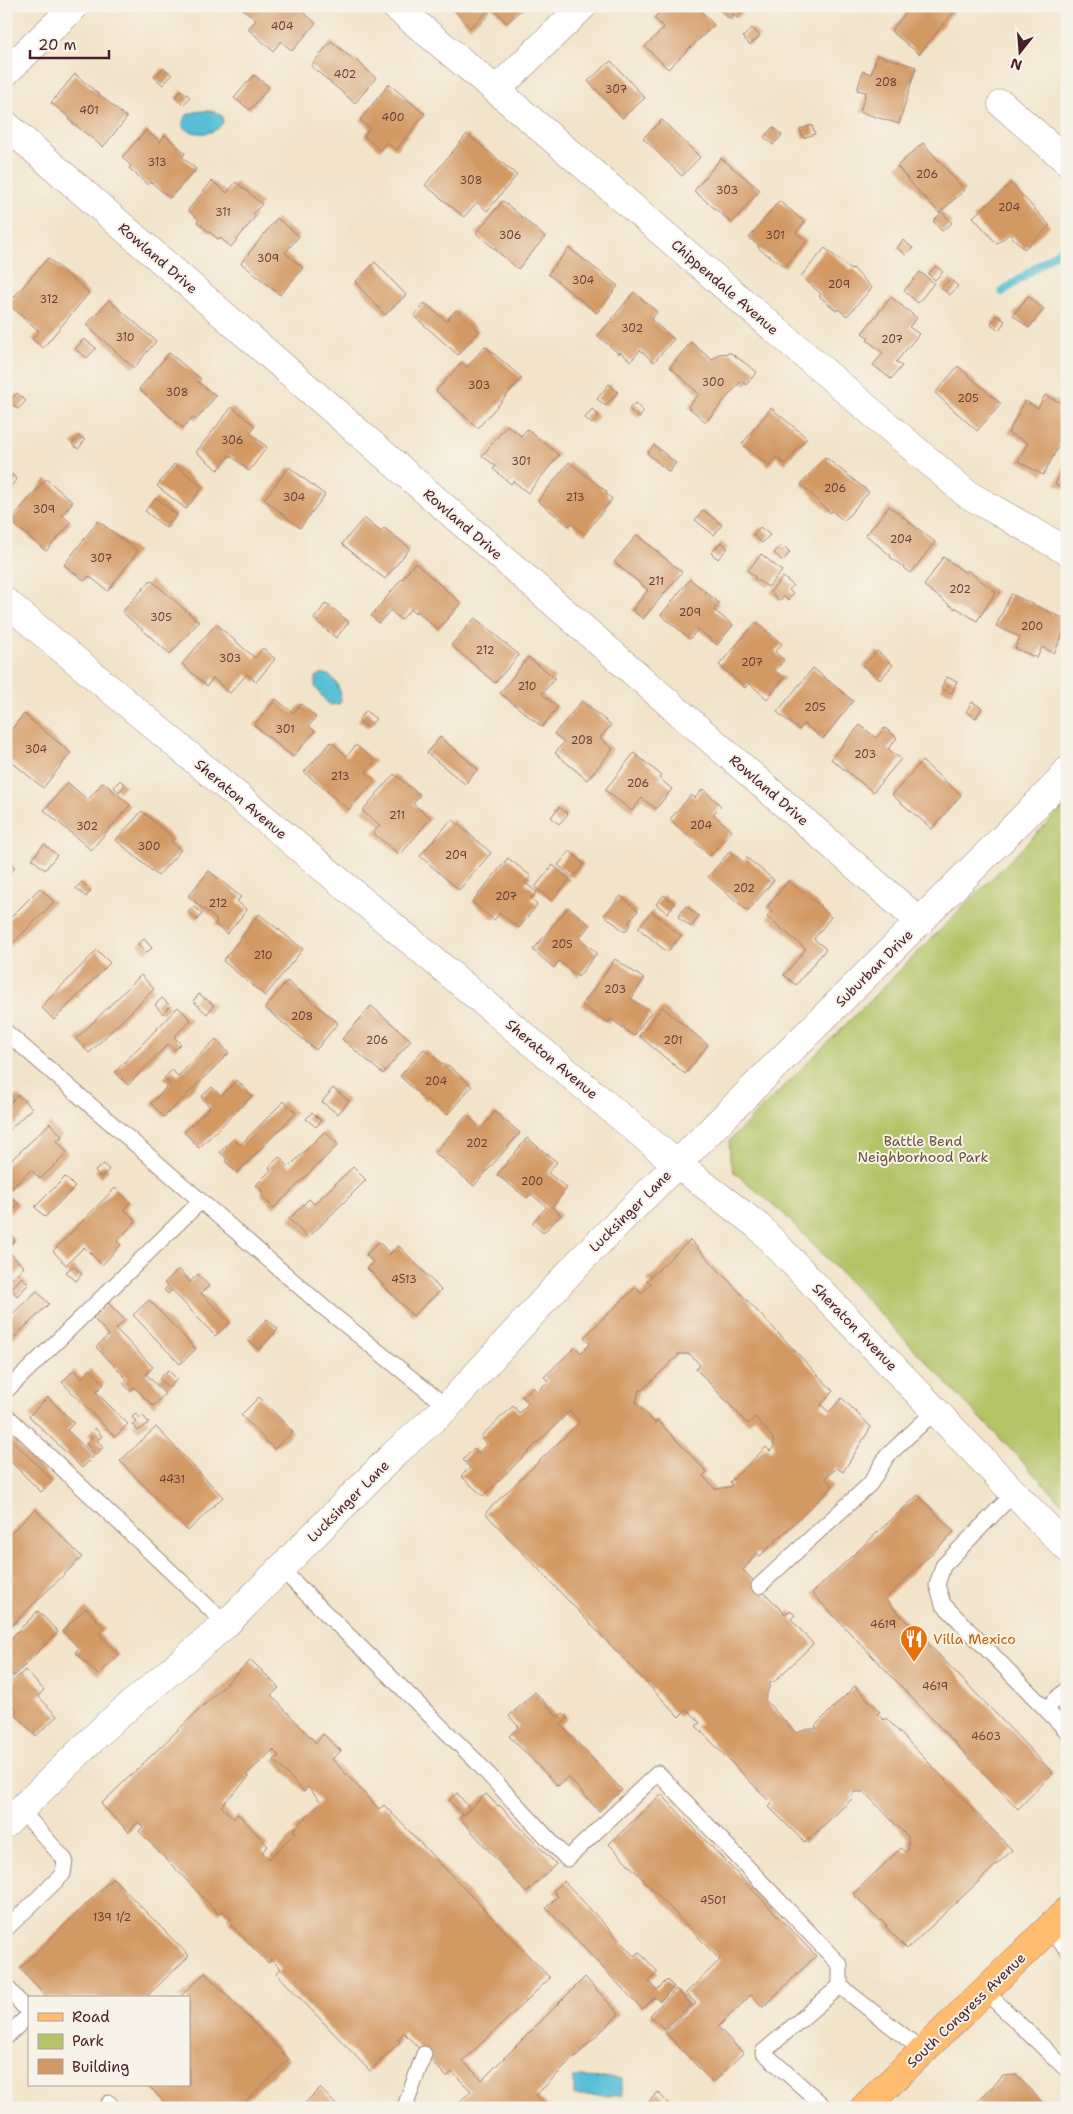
<svg xmlns="http://www.w3.org/2000/svg" width="1073" height="2114" viewBox="0 0 1073 2114" font-family="'Shantell Sans',sans-serif">
  <style>
    .green { fill: #b3c366; stroke: #7e7148 }
    .water { fill: #57bfd5; stroke: #506f80 }
    .lines { fill: none; stroke-linecap: round; stroke-linejoin: round }
    .stream { stroke: #57bfd5; stroke-width: 8 }
    .building { fill: #d39964; fill-rule: evenodd }
    .lane-casing { stroke: #9e827a; stroke-width: 17 }
    .street-casing { stroke: #9e827a; stroke-width: 29 }
    .primary-casing { stroke: #9e827a; stroke-width: 29 }
    .lane { stroke: #fff; stroke-width: 15 }
    .street { stroke: #fff; stroke-width: 28 }
    .primary { stroke: #febc70; stroke-width: 28 }
    .labels { text-anchor: middle; dominant-baseline: central; stroke-width: 4; stroke-linejoin: round; paint-order: stroke }
    .number-label { font-size: 11px; fill: #6c3e39 }
    .street-label { font-size: 14px; fill: #4a1f2b; stroke: #f7f3e8 }
    .park-label { font-size: 14px; fill: #6a503d; stroke: #f7f3e8 }
    .food-label { font-size: 14px; fill: #c56008; stroke: #f7f3e8; text-anchor: start }
  </style>
  <rect width="100%" height="100%" fill="#f7f3e8"/>
  <filter id="ink" filterUnits="userSpaceOnUse"><feTurbulence type="fractalNoise" baseFrequency=".02" numOctaves="2"/><feDisplacementMap in="SourceGraphic" scale="10" xChannelSelector="R" yChannelSelector="G"/><feConvolveMatrix kernelMatrix="1 2 1 2 8 2 1 2 1" color-interpolation-filters="sRGB"/></filter>
  <filter id="wash" filterUnits="userSpaceOnUse"><feTurbulence type="fractalNoise" baseFrequency=".0096" numOctaves="4" result="noise"/><feDisplacementMap in="SourceGraphic" scale="20" xChannelSelector="R" yChannelSelector="G"/><feGaussianBlur stdDeviation="1.12" result="paint"/><feColorMatrix in="noise" values="0 0 0 0 0 0 0 0 0 0 0 0 0 0 0 0 0 1.4 0 .05"/><feComposite in="paint" operator="in"/></filter>
  <g filter="url(#wash)">
    <rect width="100%" height="100%" fill="#f2e4ca"/>
    <path class="green" d="M1067,803V1508L783,1213L734,1172L730,1160L729,1141Z"/>
    <path class="water" d="M203,111H214L222,116L223,122C217,135 194,137 183,127C182,114 191,112 203,111Z
      M321,674C335,673 341,690 341,701L339,704L330,705C324,701 321,693 315,687V677Z
      M574,2077L622,2078V2096L574,2095Z"/>
    <g class="lines">
      <path class="stream" d="M1002,292L1067,245"/>
    </g>
    <g id="blocks">
      <path class="building" d="M245,6H296L316,23L292,51L281,41L273,51L248,29L256,20L243,9Z
        M451,6H525L507,23L492,7L470,28Z
        M666,6H696L714,25L668,69L645,46L664,28L654,18Z
        M717,6H745L747,8L737,18L734,14L729,19Z
        M911,6L957,8L919,54L891,31Z
        M752,28L760,36L750,45L743,37Z
        M331,41L353,59L354,58L376,78L355,103L311,66Z
        M877,55L916,67L899,124L860,112L866,92L857,90L863,71L871,74Z
        M611,61L645,98L622,118L588,81Z
        M163,68L172,75L163,85L154,77Z
        M75,74L127,118L103,147L69,120L70,118L51,103Z
        M254,75L269,87L250,110L234,98Z
        M389,84L425,114L396,150L387,142L380,150L364,136L370,128L360,120Z
        M181,90L190,97L183,105L175,98Z
        M662,120L700,157L682,176L643,138Z
        M812,125L815,134L803,138L800,129Z
        M773,127L782,135L773,145L764,137Z
        M146,130L160,142L165,135L185,153L182,157L196,169L170,198L151,182L148,185L129,168L131,166L122,157Z
        M467,134L517,175L487,211L477,202L464,217L425,185Z
        M923,143L965,190L939,213L924,196L923,197L897,166Z
        M721,158L760,190L732,223L694,191Z
        M212,181L227,193L236,182L262,204L253,214L256,216L231,247L220,238L218,239L197,222L199,220L188,210Z
        M1011,183L1050,226L1024,249L1009,234L997,244L973,217Z
        M503,201L545,237L518,269L476,233Z
        M779,201L805,222L796,233L807,241L785,267L758,248L759,246L749,238Z
        M942,212L952,223L942,231L933,221Z
        M277,218L299,236L285,253L303,268L280,295L241,263Z
        M903,240L913,248L906,255L897,248Z
        M569,248L618,286L597,313L548,274Z
        M825,248L851,270L853,268L872,288L847,316L838,309L837,311L819,296L821,294L801,276Z
        M48,258L89,293L43,348L32,339L39,331L8,304Z
        M375,262L406,295L385,315L355,282Z
        M936,266L943,272L935,280L928,274Z
        M920,272L934,283L918,303L904,291Z
        M950,279L958,286L950,295L941,288Z
        M634,292L657,312L651,320L674,339L654,362L640,350L631,361L620,352L619,354L598,336Z
        M1028,296L1044,309L1029,328L1013,315Z
        M891,297L917,318L909,327L919,334L896,362L902,366L891,379L873,365L883,353L867,340L869,338L862,333Z
        M109,300L156,341L134,368L86,325Z
        M425,303L446,321L456,310L479,331L458,355L414,316Z
        M997,315L1005,321L999,330L991,324Z
        M84,339L96,348L87,358L75,349Z
        M691,342L712,360L719,354L731,353L757,372L746,385L741,381L706,422L688,407L699,394L670,367Z
        M485,346L522,378L478,428L436,391L462,362L467,367Z
        M169,353L201,379L198,382L216,396L196,420L192,417L183,428L139,389Z
        M958,366L1001,404L977,431L935,393Z
        M609,384L618,392L606,406L597,399Z
        M17,393L26,401L18,409L9,402Z
        M1045,395L1067,406V431L1043,475L1018,461L1028,443L1008,433L1025,401L1038,408Z
        M635,403L644,412L639,418L629,409Z
        M232,407L255,426L250,433L267,447L249,471L230,455L218,470L196,452Z
        M771,408L807,438L785,464L776,457L769,466L742,444Z
        M592,409L599,416L592,424L585,418Z
        M507,425L521,436L527,429L559,455L528,493L513,481L511,484L493,469L496,466L482,456Z
        M79,436L85,440L78,449L72,444Z
        M654,445L676,463L669,472L647,453Z
        M825,457L869,492L844,521L832,511L830,513L801,484Z
        M1067,460V490L1055,484Z
        M569,462L607,492L606,494L612,499L585,534L571,523L569,526L538,501Z
        M174,464L203,487L186,509L157,486Z
        M289,467L325,495L300,528L264,499Z
        M6,470L17,479L6,492Z
        M46,479L73,502L62,515L71,523L46,551L10,521Z
        M156,498L177,515L166,528L145,511Z
        M889,506L935,542L911,573L890,557L891,556L866,535Z
        M703,510L722,525L714,535L695,520Z
        M364,518L381,532L384,528L410,548L385,579L342,544Z
        M98,521L138,551L108,591L89,576L85,581L64,565Z
        M760,527L770,535L762,543L753,535Z
        M637,535L682,572L643,619L632,610L648,590L614,562Z
        M721,542L728,548L718,559L711,553Z
        M782,544L790,552L783,561L774,553Z
        M761,554L782,571L768,587L754,578L755,577L748,571Z
        M943,557L966,573L967,570L996,592L977,621L955,607V609L924,586Z
        M415,563L461,603L438,630L417,611L415,613L411,609L401,620L390,610L379,623L371,616Z
        M783,577L793,585L789,590L793,594L788,600L783,596L780,601L770,592Z
        M690,579L719,603L714,610L733,625L717,645L698,629L690,639L661,615Z
        M151,580L199,622L170,654L122,612Z
        M1011,594L1067,620V626L1054,653L1042,647L1037,658L1015,648L1020,637L996,626Z
        M326,603L349,622L336,638L314,619Z
        M475,618L519,655L495,683L451,645Z
        M756,622L782,644L775,652L784,660L775,671L784,678L767,699L749,683L745,688L719,665Z
        M216,624L255,658L263,648L275,659L256,682L247,674L230,693L213,678L207,686L182,664Z
        M877,651L893,665L880,680L863,666Z
        M528,657L555,678L542,694L558,707L542,727L500,693Z
        M813,668L853,701L823,739L804,724L799,730L777,712Z
        M946,677L957,681L952,693L941,689Z
        M276,699L293,713L301,704L316,717L309,726L315,731L293,757L254,725Z
        M582,701L611,725L600,738L613,749L587,780L555,753L564,742L554,734Z
        M972,702L982,708L976,718L966,712Z
        M366,711L376,719L368,728L358,720Z
        M24,714L71,753L43,788L6,757V736Z
        M860,725L876,738L885,728L897,738L888,749L901,759L873,792L831,759Z
        M440,737L478,769L465,784L427,753Z
        M331,742L347,756L356,745L375,761L366,772L375,780L349,810L304,772Z
        M634,753L661,775L659,778L672,789L656,809L642,798L632,811L605,790Z
        M922,761L961,795L932,829L892,795Z
        M394,774L420,795L413,804L431,818L400,855L373,833L380,825L362,811Z
        M120,780L125,785L119,792L114,787Z
        M103,782L130,805L91,850L44,810L68,783L88,800Z
        M703,789L721,806L713,814L732,831L710,856L670,819L691,795L695,798Z
        M559,807L568,814L559,824L551,817Z
        M142,811L174,839L171,842L181,850L158,876L116,840Z
        M452,819L491,853L459,890L420,856Z
        M44,844L57,855L45,870L32,859Z
        M570,851L584,864L573,878L558,865Z
        M730,851L743,862L747,858L774,880L748,911L708,877Z
        M508,858L531,876L525,883L537,892L531,899L537,905L519,928L500,913L494,920L472,902Z
        M6,859L15,868L6,876Z
        M553,865L570,879L552,901L535,887Z
        M209,871L241,897L237,901L247,910L227,934L215,924L217,920L188,896Z
        M788,881L820,905V907L831,917L814,939L826,949L796,985L784,975L806,949L767,917L772,911L767,907Z
        M82,882L91,891L86,897L76,888Z
        M40,888L54,902L6,950V922Z
        M664,895L675,904L667,913L656,904Z
        M621,896L638,911L628,922L631,924L625,932L604,915Z
        M194,906L202,914L197,920L188,912Z
        M686,906L699,916L691,927L678,917Z
        M568,907L590,925L579,938L597,953L578,977L559,961L554,968L533,950Z
        M652,911L681,936L667,952L638,928Z
        M259,914L303,949L265,996L223,961Z
        M144,939L152,948L146,953L138,944Z
        M97,950L110,963L54,1020L41,1007Z
        M615,959L644,979L631,999L651,1012L634,1036L611,1019L608,1023L582,1005Z
        M141,975L154,989L89,1053L76,1039Z
        M287,981L338,1023L316,1050L265,1008Z
        M199,994L214,1005L207,1014L193,1001Z
        M162,998L170,1006L163,1014L155,1005Z
        M371,1006L411,1040L383,1074L342,1039Z
        M178,1007L191,1020L174,1037L181,1044L175,1050L168,1044L128,1085L115,1072Z
        M662,1007L708,1045L685,1074L639,1036Z
        M216,1039L229,1053L164,1117L151,1103L170,1084L164,1078L172,1070L178,1076Z
        M424,1049L446,1067L448,1065L472,1086L447,1115L427,1099L426,1101L400,1076Z
        M237,1080L252,1096L199,1148L184,1132L210,1107L201,1097L212,1087L221,1096Z
        M333,1088L349,1101L338,1114L322,1102Z
        M18,1095L32,1108L6,1133V1107Z
        M284,1101L296,1113L237,1173L225,1161L227,1159L220,1152L233,1139L240,1145Z
        M312,1112L321,1121L316,1127L306,1119Z
        M495,1112L520,1133L474,1186L435,1153L467,1115L481,1128Z
        M50,1123L62,1136L57,1141L68,1153L40,1179L31,1170L6,1194V1165Z
        M325,1131L338,1145L274,1208L261,1195L263,1192L256,1185L271,1170L269,1167L279,1157L289,1167Z
        M527,1138L557,1162L548,1173L567,1188L552,1207L561,1215L543,1233L532,1223L547,1207L531,1194L527,1198L497,1175Z
        M104,1164L109,1170L101,1177L95,1171Z
        M353,1167L366,1180L308,1238L289,1219L309,1199L314,1204Z
        M65,1177L75,1187L45,1217L35,1207Z
        M115,1188L130,1202L124,1209L136,1221L117,1241L121,1245L102,1265L84,1247L66,1265L53,1251Z
        M10,1196L19,1204L10,1213L6,1210V1200Z
        M6,1230L15,1241L6,1249Z
        M690,1240L833,1391L821,1405L829,1412L842,1398L871,1427L843,1472L837,1468L825,1478L833,1486L760,1556L757,1553L743,1570L785,1614L790,1610L795,1615L791,1619L813,1644L773,1683L771,1681L765,1700L796,1733L808,1729H817L815,1726L855,1686L880,1712L877,1714L884,1720L886,1718L1012,1850L907,1949L885,1926L887,1925L881,1920L880,1921L853,1894L901,1848L906,1852L909,1849L908,1837L864,1792H854L851,1796L853,1798L805,1843L769,1807L772,1804L696,1726L700,1723L687,1709L679,1717L485,1513L580,1422L570,1411L483,1496L461,1476L470,1468L463,1460L474,1448L478,1453L487,1444L480,1437L513,1406L519,1413L529,1403L522,1397L533,1387L537,1392L548,1381L544,1377L575,1347L581,1353L590,1344L584,1337L636,1287L641,1294L651,1284L647,1280ZM678,1354H690L700,1365L696,1369L748,1424L755,1417L773,1438L774,1447L770,1451L766,1447L730,1482L732,1485L730,1487L715,1489L703,1476L707,1472L657,1420L655,1423L636,1403L639,1389L641,1391L679,1355Z
        M379,1242L390,1254L399,1246L441,1290L413,1316L367,1268L373,1262L366,1255Z
        M10,1253L24,1267L6,1284V1257Z
        M73,1266L82,1274L76,1281L66,1272Z
        M179,1269L190,1282L198,1274L209,1286L201,1293L230,1323L215,1336L172,1290L168,1294L164,1290L168,1286L164,1283Z
        M22,1277L29,1284L17,1296L11,1289Z
        M37,1291L49,1304L6,1345V1320Z
        M149,1300L196,1349L180,1364L133,1315Z
        M108,1303L125,1320L116,1329L153,1367L146,1374L165,1394L153,1406L134,1387L130,1391L123,1383L127,1379L96,1347L109,1335L93,1318Z
        M267,1319L278,1329L259,1350L248,1340Z
        M90,1369L104,1384L96,1392L128,1424L115,1437L62,1382L74,1370L82,1378Z
        M168,1370L177,1379L169,1388L159,1379Z
        M48,1397L74,1423L67,1430L94,1456L82,1468L29,1416Z
        M259,1397L293,1432L274,1449L241,1415Z
        M136,1414L140,1418L143,1416L149,1423L138,1431L132,1424L136,1422L132,1417Z
        M156,1427L223,1497L188,1531L120,1461Z
        M95,1428L102,1436L97,1441L103,1447L96,1455L86,1444L92,1438L88,1435Z
        M8,1436L53,1481L41,1492L6,1457V1438Z
        M918,1495L954,1532L885,1599L1053,1773L1018,1809L812,1593Z
        M35,1509L82,1557L6,1631V1538Z
        M86,1608L105,1629L99,1634L119,1655L98,1675L75,1652L79,1648L62,1631Z
        M38,1611L58,1632L14,1676L6,1668V1643Z
        M251,1660L279,1688L271,1695L316,1743L323,1734L341,1751L332,1759L379,1809L384,1805L550,1978L463,2061L482,2080L585,1977L619,2014L536,2095L549,2108H453L471,2091L452,2072L447,2077L404,2033L398,2039L400,2042L370,2071L276,1973L281,1969L271,1959L268,1963L228,1922L231,1919L222,1910L219,1914L139,1831L143,1827L138,1822L129,1832L101,1804ZM273,1750L279,1756L274,1760L304,1792L308,1787L321,1802L293,1830L296,1832L269,1859L262,1852L268,1846L238,1814L234,1819L221,1806L249,1777L246,1775Z
        M25,1670L44,1690L38,1696L57,1716L36,1736L14,1713L17,1710L6,1699V1688Z
        M535,1692L558,1717L563,1713L568,1718L561,1725L622,1790L599,1811L568,1777L558,1786L509,1736L519,1727L509,1716Z
        M457,1793L470,1809L462,1815L449,1800Z
        M486,1794L498,1806L499,1805L556,1864L526,1893L460,1818Z
        M661,1794L816,1956L763,2007L751,1995L718,2027L743,2053L713,2083L665,2032L696,2003L686,1993L720,1960L609,1844Z
        M113,1878L189,1956L145,1998H48L20,1968Z
        M564,1881L634,1956L639,1952L658,1972L649,1981L657,1990L667,1980L674,1987L660,2001L655,1997L642,2009L546,1908L558,1896L553,1891Z
        M205,1973L289,2059L239,2108H170L148,2085H189V1998H179Z
        M676,1989L691,2005L664,2029L650,2015Z
        M1016,2075L1048,2108H982L977,2102L1003,2076Z
        M320,2088L339,2108H300Z
        M658,2092L672,2108H643Z"/>
    </g>
  </g>
  <g filter="url(#ink)">
    <use href="#blocks" fill-opacity="0" stroke="#9e827a" stroke-width="1"/>
    <g class="lines">
      <defs>
        <path id="lane" d="M6,1032L322,1306L447,1407
          M6,1391L201,1201
          M6,1415L226,1624
          M1014,1493L943,1566L937,1585L943,1604L1067,1731
          M281,1569L475,1760L567,1859L658,1773L840,1965V1986
          M759,1586L870,1484L887,1456L935,1411
          M1046,1709L1067,1689
          M6,1929L63,1874L65,1860L21,1810
          M1049,1930L1067,1949
          M6,1986L29,2013L27,2017L6,2037
          M985,1991L1067,2070
          M109,2103L113,2108
          M409,2108L406,2104L424,2054
          M826,2108L763,2052L840,1986L923,2051"/>
        <path id="street" d="M395,6L496,90L967,494L1067,551
          M6,72L75,6
          M496,90L583,6
          M1002,104L1067,161
          M6,125L920,922
          M6,602L677,1164L758,1226L1067,1548
          M6,1824L108,1724L226,1624L393,1455L447,1407L580,1261L1062,779L1067,771"/>
        <path id="primary" d="M864,2108L1067,1911"/>
      </defs>
      <use href="#lane" class="lane-casing"/>
      <use href="#street" class="street-casing"/>
      <use href="#primary" class="primary-casing"/>
      <use href="#lane" class="lane"/>
      <use href="#street" class="street"/>
      <use href="#primary" class="primary"/>
    </g>
  </g>
  <defs>
    <symbol id="restaurant-pin" viewBox="-11 -11 22 30"><path d="M0 17L-7.5 6A9.5 9.5 0 1 1 7.5 6Z" fill="#e8710a" stroke="#f7f3e8"/><path d="M-5-6h1v4h1v-4h1v4h1v-4h1v5L-1.5 .5V6h-2V.5L-5-1ZM5-6V6H3V1.5H1.5Q1.5-4 5-6Z" fill="#fff"/></symbol>
  </defs>
  <g fill-rule="evenodd">
    <use href="#restaurant-pin" x="898" y="1623" width="32" height="43"/>
  </g>
  <g class="labels">
    <g class="number-label">
      <text x="282" y="26">404</text>
      <text x="345" y="74">402</text>
      <text x="886" y="82">208</text>
      <text x="616" y="89">307</text>
      <text x="89" y="110">401</text>
      <text x="393" y="117">400</text>
      <text x="157" y="162">313</text>
      <text x="927" y="174">206</text>
      <text x="471" y="180">308</text>
      <text x="727" y="190">303</text>
      <text x="1009" y="207">204</text>
      <text x="223" y="212">311</text>
      <text x="510" y="235">306</text>
      <text x="775" y="235">301</text>
      <text x="268" y="258">309</text>
      <text x="583" y="280">304</text>
      <text x="839" y="284">209</text>
      <text x="49" y="299">312</text>
      <text x="632" y="328">302</text>
      <text x="125" y="337">310</text>
      <text x="892" y="339">207</text>
      <text x="713" y="382">300</text>
      <text x="479" y="385">303</text>
      <text x="177" y="392">308</text>
      <text x="968" y="398">205</text>
      <text x="232" y="440">306</text>
      <text x="521" y="461">301</text>
      <text x="835" y="488">206</text>
      <text x="294" y="497">304</text>
      <text x="575" y="497">213</text>
      <text x="44" y="509">309</text>
      <text x="901" y="539">204</text>
      <text x="101" y="558">307</text>
      <text x="656" y="581">211</text>
      <text x="960" y="589">202</text>
      <text x="690" y="612">209</text>
      <text x="161" y="617">305</text>
      <text x="1032" y="626">200</text>
      <text x="485" y="650">212</text>
      <text x="230" y="658">303</text>
      <text x="752" y="662">207</text>
      <text x="527" y="686">210</text>
      <text x="815" y="707">205</text>
      <text x="285" y="729">301</text>
      <text x="582" y="740">208</text>
      <text x="36" y="749">304</text>
      <text x="865" y="754">203</text>
      <text x="340" y="776">213</text>
      <text x="638" y="783">206</text>
      <text x="397" y="815">211</text>
      <text x="701" y="825">204</text>
      <text x="87" y="826">302</text>
      <text x="149" y="846">300</text>
      <text x="456" y="855">209</text>
      <text x="744" y="888">202</text>
      <text x="506" y="896">207</text>
      <text x="218" y="903">212</text>
      <text x="562" y="944">205</text>
      <text x="263" y="955">210</text>
      <text x="615" y="989">203</text>
      <text x="302" y="1016">208</text>
      <text x="377" y="1040">206</text>
      <text x="673" y="1040">201</text>
      <text x="436" y="1081">204</text>
      <text x="477" y="1143">202</text>
      <text x="532" y="1181">200</text>
      <text x="404" y="1279">4513</text>
      <text x="172" y="1479">4431</text>
      <text x="883" y="1624">4619</text>
      <text x="935" y="1686">4619</text>
      <text x="986" y="1736">4603</text>
      <text x="713" y="1900">4501</text>
      <text x="112" y="1917">139 1/2</text>
    </g>
    <g class="street-label">
      <text transform="translate(158 258) rotate(41)">Rowland Drive</text>
      <text transform="translate(725 287) rotate(41)">Chippendale Avenue</text>
      <text transform="translate(463 524) rotate(41)">Rowland Drive</text>
      <text transform="translate(769 790) rotate(41)">Rowland Drive</text>
      <text transform="translate(241 799) rotate(40)">Sheraton Avenue</text>
      <text transform="translate(874 968) rotate(-45)">Suburban Drive</text>
      <text transform="translate(552 1059) rotate(40)">Sheraton Avenue</text>
      <text transform="translate(630 1211) rotate(-45)">Lucksinger Lane</text>
      <text transform="translate(855 1327) rotate(46)">Sheraton Avenue</text>
      <text transform="translate(348 1501) rotate(-45)">Lucksinger Lane</text>
      <text transform="translate(966 2010) rotate(-44)">South Congress Avenue</text>
    </g>
    <g class="park-label">
      <text x="923" y="1141">Battle Bend<tspan x="923" dy="16">Neighborhood Park</tspan></text>
    </g>
    <g class="food-label">
      <text x="933" y="1639">Villa Mexico</text>
    </g>
  </g>
  <rect width="1073" height="2114" fill="none" stroke="#f7f3e8" stroke-width="25"/>
  <rect x="28" y="1996" width="162" height="90" fill="#f7f3e8" stroke="#b29e9c"/>
  <rect x="38" y="2013" width="25" height="8" fill="#febc70" stroke="#b29e9c"/>
  <text x="72" y="2022" font-size="15" fill="#4a1f2b">Road</text>
  <rect x="38" y="2034" width="25" height="15" fill="#b3c366" stroke="#b29e9c"/>
  <text x="72" y="2046" font-size="15" fill="#4a1f2b">Park</text>
  <rect x="38" y="2059" width="25" height="15" fill="#d39964" stroke="#b29e9c"/>
  <text x="72" y="2072" font-size="15" fill="#4a1f2b">Building</text>
  <g transform="translate(1020 52) rotate(197)" stroke="#f7f3e8" stroke-width="4" paint-order="stroke">
  <path d="M0-4L9 19L0 12L-9 19Z" fill="#4a1f2b"/>
  <text y="-8" font-size="14" font-weight="bold" text-anchor="middle" fill="#4a1f2b">N</text>
  </g>
  <path d="M30 50v8h79v-8" fill="none" stroke="#4a1f2b" stroke-width="2.5"/>
  <text x="38" y="50" font-size="15" fill="#4a1f2b" stroke="#f7f3e8" stroke-width="4" paint-order="stroke">20 m</text>
</svg>
